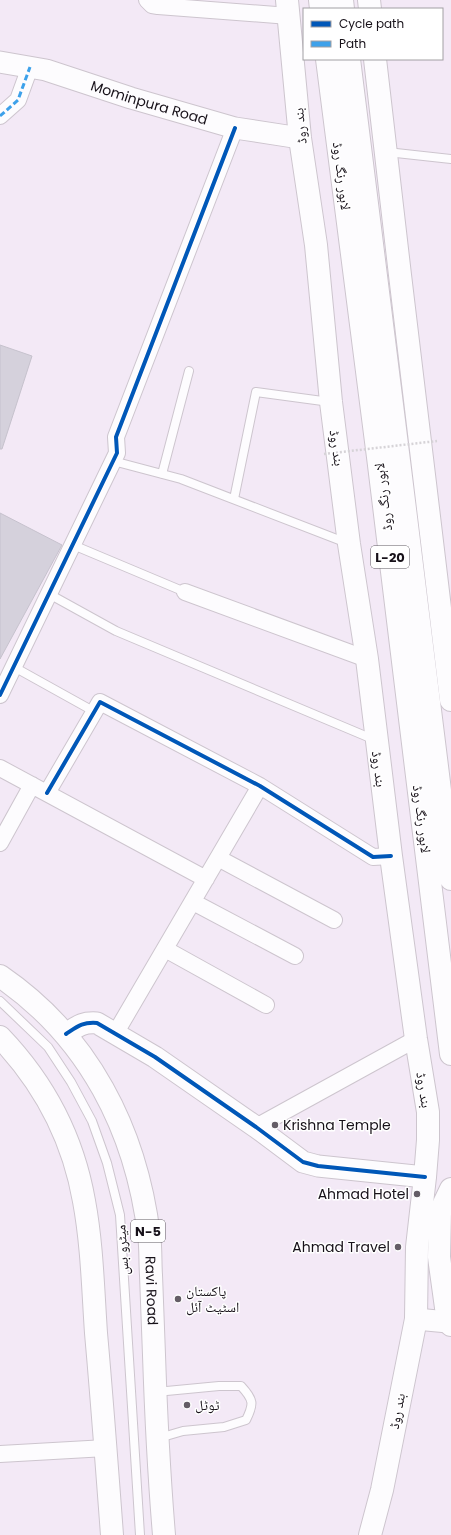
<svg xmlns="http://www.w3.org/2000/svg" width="451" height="1535" viewBox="0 0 451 1535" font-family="Poppins,'Noto Naskh Arabic',sans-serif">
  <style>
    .building { fill: #d5d1dc; stroke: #c6c2cd }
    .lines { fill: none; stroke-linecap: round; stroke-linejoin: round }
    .service-casing { stroke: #cdc5ce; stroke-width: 10 }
    .minor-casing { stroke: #cdc5ce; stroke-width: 18 }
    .tertiary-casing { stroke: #cdc5ce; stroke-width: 23 }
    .secondary-casing { stroke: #cdc5ce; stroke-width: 24 }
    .primary-casing { stroke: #cdc5ce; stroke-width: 24 }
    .motorway-casing { stroke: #cdc5ce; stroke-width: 24 }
    .service { stroke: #fdfcfe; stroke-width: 8 }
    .minor { stroke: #fdfcfe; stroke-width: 16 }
    .tertiary { stroke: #fdfcfe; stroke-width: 21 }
    .secondary { stroke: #fdfcfe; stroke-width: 22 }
    .primary { stroke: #fdfcfe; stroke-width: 22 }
    .motorway { stroke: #fdfcfe; stroke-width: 22 }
    .path-bridge { stroke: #d6d3d7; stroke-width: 2.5; stroke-dasharray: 2 2; stroke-linecap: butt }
    .quiet { stroke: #3da1ea; stroke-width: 3; stroke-dasharray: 6 3; stroke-linecap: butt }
    .cycleway-casing { stroke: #fff; stroke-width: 6 }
    .cycleway { stroke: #0057b8; stroke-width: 4 }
    .poi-dot { fill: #645d66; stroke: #fff; stroke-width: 1.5 }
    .labels { text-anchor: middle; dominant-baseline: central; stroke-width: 3; stroke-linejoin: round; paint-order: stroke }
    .shield { fill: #fff; stroke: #5d585e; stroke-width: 1 }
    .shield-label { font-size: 13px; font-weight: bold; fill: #171119 }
    .street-label { font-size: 14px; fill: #171119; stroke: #fff }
    .poi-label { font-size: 14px; fill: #171119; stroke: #fff; text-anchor: start }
  </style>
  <rect width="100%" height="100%" fill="#f3e9f6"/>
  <path class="building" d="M0,345L32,356L2,449H0Z
    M0,513L62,545L0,659Z"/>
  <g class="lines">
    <defs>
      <path id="service" d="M387,152L451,159
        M113,461L181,479L347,543
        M162,474L189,371
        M234,499L256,392L330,402
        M73,545L185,592
        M49,594L116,631L375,740
        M14,667L95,712
        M0,1001L48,1047L71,1082L92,1121L107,1163L120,1215L140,1535
        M156,1392L219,1386H241C254,1400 254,1404 246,1420L224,1427L183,1431L159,1438"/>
      <path id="minor" d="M147,0L152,5L158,6L289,16
        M0,116L18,100L30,67
        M185,592L367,659
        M0,695L117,453L116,437L235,128
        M0,768L206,879
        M47,793L100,702L260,786L373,857L391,856
        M0,843L32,785
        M218,858L334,920
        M193,902L295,956
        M165,949L266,1005
        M115,1034L260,786
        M256,1127L416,1039
        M0,1454L106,1448"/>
      <g id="tertiary">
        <path id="s1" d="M0,62L46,70L131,98L235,128L300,138"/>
        <path d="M66,1034C78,1026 82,1022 97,1023L155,1057L256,1127L303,1162L318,1166L425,1177"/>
        <path d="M416,1319L448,1322"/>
      </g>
      <path id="secondary" d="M287,0L300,138L316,245L331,402L349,544L367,659L391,856L416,1039L428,1112V1140L425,1177L417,1247L416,1319L382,1490L370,1535
        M369,0L370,9
        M375,59L400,275L451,700"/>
      <g id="primary">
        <path id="s2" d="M0,976C89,1037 136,1130 149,1235C151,1248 150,1262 151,1275C152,1302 153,1328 154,1355C156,1415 159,1475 164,1535"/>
        <path d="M0,1037C44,1083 73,1138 84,1201C92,1244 93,1289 96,1333C102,1400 107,1468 112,1535"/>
      </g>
      <path id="motorway" d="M320,0L321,9
        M342,0L343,9
        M327,59L378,457L451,1054
        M349,59L451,879
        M451,1189L440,1212L439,1257L448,1322L451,1325"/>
    </defs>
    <use href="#service" class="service-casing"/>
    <use href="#minor" class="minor-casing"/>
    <use href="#tertiary" class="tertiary-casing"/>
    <use href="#secondary" class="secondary-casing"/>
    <use href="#primary" class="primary-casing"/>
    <use href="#motorway" class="motorway-casing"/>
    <use href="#service" class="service"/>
    <use href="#minor" class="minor"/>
    <use href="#tertiary" class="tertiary"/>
    <use href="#secondary" class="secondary"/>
    <use href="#primary" class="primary"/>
    <use href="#motorway" class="motorway"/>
    <path class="path-bridge" d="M324,454L437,441"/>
    <path class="quiet" d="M0,116L18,100L30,67"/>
    <defs>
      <path id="cycleway" d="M0,695L117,453L116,437L235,128
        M47,793L100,702L260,786L373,857L391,856
        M66,1034C78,1026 82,1022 97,1023L155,1057L256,1127L303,1162L318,1166L425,1177"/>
    </defs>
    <use href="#cycleway" class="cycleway-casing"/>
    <use href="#cycleway" class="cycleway"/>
  </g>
  <g class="poi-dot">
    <circle cx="275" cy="1125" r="4"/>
    <circle cx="417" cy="1194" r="4"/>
    <circle cx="398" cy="1247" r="4"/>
    <circle cx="178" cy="1299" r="4"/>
    <circle cx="187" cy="1405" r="4"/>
  </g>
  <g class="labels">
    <g class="shield">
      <rect x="371" y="546" width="38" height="22" rx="3"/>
      <rect x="131" y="1220" width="34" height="22" rx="3"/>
    </g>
    <g class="shield-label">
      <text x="390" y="557">L-20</text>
      <text x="148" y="1231">N-5</text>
    </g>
    <g class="street-label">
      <text stroke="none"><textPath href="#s1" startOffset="155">Mominpura Road</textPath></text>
      <text transform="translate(300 126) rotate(-96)">بند روڈ</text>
      <text transform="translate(342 176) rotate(83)">لاہور رنگ روڈ</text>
      <text transform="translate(337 448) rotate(82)">بند روڈ</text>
      <text transform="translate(383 497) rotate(-97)">لاہور رنگ روڈ</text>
      <text transform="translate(379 769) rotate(83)">بند روڈ</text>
      <text transform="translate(422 819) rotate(83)">لاہور رنگ روڈ</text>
      <text transform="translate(424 1090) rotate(81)">بند روڈ</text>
      <text transform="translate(122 1250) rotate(-94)">میٹرو بس</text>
      <text stroke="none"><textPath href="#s2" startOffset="364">Ravi Road</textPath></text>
      <text transform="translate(397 1411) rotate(-79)">بند روڈ</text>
    </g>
    <g class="poi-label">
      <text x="283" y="1125">Krishna Temple</text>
      <text x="409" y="1194" text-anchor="end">Ahmad Hotel</text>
      <text x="390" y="1247" text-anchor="end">Ahmad Travel</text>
      <text x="186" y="1291">پاکستان<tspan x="186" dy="16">اسٹیٹ آئل</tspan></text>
      <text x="195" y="1405">ٹوٹل</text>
    </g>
  </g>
  <rect x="303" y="8" width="140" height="52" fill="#ffffff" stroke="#a2a0a3"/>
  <rect x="311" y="21" width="20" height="6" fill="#0057b8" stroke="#a2a0a3"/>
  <text x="339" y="28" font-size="12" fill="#171119">Cycle path</text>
  <rect x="311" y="41" width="20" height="6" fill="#3da1ea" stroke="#a2a0a3"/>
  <text x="339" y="48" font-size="12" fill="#171119">Path</text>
</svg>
